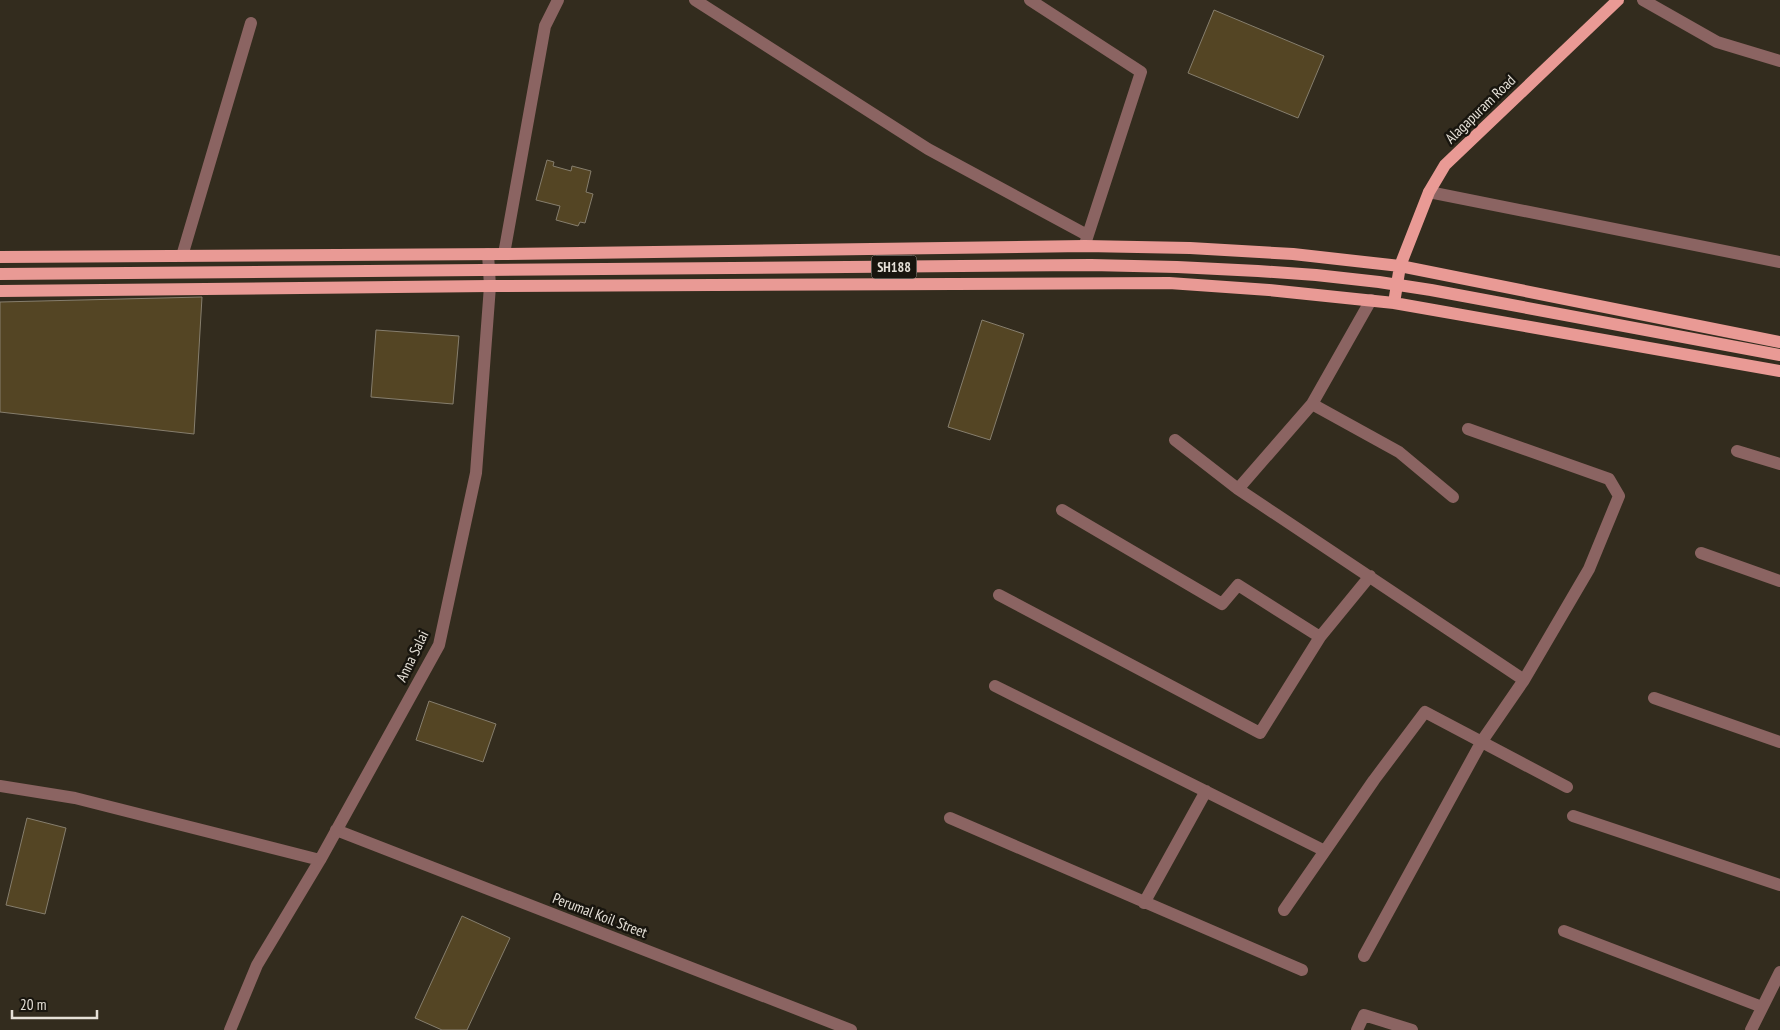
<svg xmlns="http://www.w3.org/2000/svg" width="1780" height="1030" viewBox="0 0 1780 1030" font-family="'PT Sans Narrow',sans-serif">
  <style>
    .building { fill: #544524; stroke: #867e6d }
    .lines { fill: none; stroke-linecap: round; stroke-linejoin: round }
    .minor { stroke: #8b6462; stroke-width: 12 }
    .major { stroke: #e99a95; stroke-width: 12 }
    .major-bridge { stroke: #e99a95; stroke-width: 12 }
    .labels { text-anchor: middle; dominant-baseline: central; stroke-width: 5; stroke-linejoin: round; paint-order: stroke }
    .shield { fill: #18150e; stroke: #a8a39b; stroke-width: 1 }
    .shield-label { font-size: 14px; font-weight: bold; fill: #e5e0d7 }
    .street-label { font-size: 15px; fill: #e5e0d7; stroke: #18150e }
  </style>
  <rect width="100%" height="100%" fill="#332c1e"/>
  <path class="building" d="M1214,10L1324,56L1298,118L1188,73Z
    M547,160L554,162L553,166L571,171L572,166L591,171L586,192L593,194L585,223L580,222L578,226L556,220L560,206L536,200Z
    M202,297L194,434L0,412V302Z
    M982,320L1024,334L990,440L948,427Z
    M376,330L459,336L453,404L371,397Z
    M429,701L496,724L483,762L416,740Z
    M27,818L66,828L45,914L6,905Z
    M462,916L510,938L467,1030H442L415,1018Z"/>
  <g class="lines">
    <path class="minor" d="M695,0L928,149L1087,235
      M1030,0L1141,72L1086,241
      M1643,0L1717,42L1780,61
      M1429,192L1780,262
      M504,254L545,26L558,0
      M182,256L251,23
      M1312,404L1399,452L1453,497
      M1468,429L1609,479L1619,496L1589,569L1524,680
      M1175,440L1238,489L1524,680L1482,741L1364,956
      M1737,451L1780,464
      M1238,489L1312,404L1371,300
      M1062,510L1222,604L1238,585L1320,637L1370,576
      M1701,553L1780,581
      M999,595L1260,733L1320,637
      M995,686L1325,851
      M1654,698L1780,742
      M0,786L75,798L320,860
      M1573,816L1780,885
      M950,818L1302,970
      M336,830L851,1030
      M1144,903L1206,791
      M1284,910L1374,780L1425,712L1567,787
      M1564,931L1762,1007
      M230,1030L257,965L320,860L439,645L476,473L490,286L488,254
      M1357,1030L1364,1015L1412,1030
      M1751,1030L1780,972"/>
    <path class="major" d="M0,257L504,254L1085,246L1190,248L1293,254L1400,266L1780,342
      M0,291L490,286L1169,283L1269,290L1394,303L1780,371
      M1394,303L1400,266L1429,192L1445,165L1618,0"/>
    <path class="major-bridge" d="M0,274L1091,265L1177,267L1258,271L1316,275L1379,282L1431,290L1780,355"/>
  </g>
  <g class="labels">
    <rect class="shield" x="871.5" y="255.5" width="45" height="23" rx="4"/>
    <g class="shield-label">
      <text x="894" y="267">SH188</text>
    </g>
    <g class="street-label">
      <text transform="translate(1480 109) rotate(-44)">Alagapuram Road</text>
      <text transform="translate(412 656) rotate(-64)">Anna Salai</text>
      <text transform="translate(600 915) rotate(21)">Perumal Koil Street</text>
    </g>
  </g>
  <path d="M12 1010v8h85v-8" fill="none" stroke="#e5e0d7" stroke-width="2.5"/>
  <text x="20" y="1010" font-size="15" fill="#e5e0d7" stroke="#18150e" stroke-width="4" paint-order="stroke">20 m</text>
</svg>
